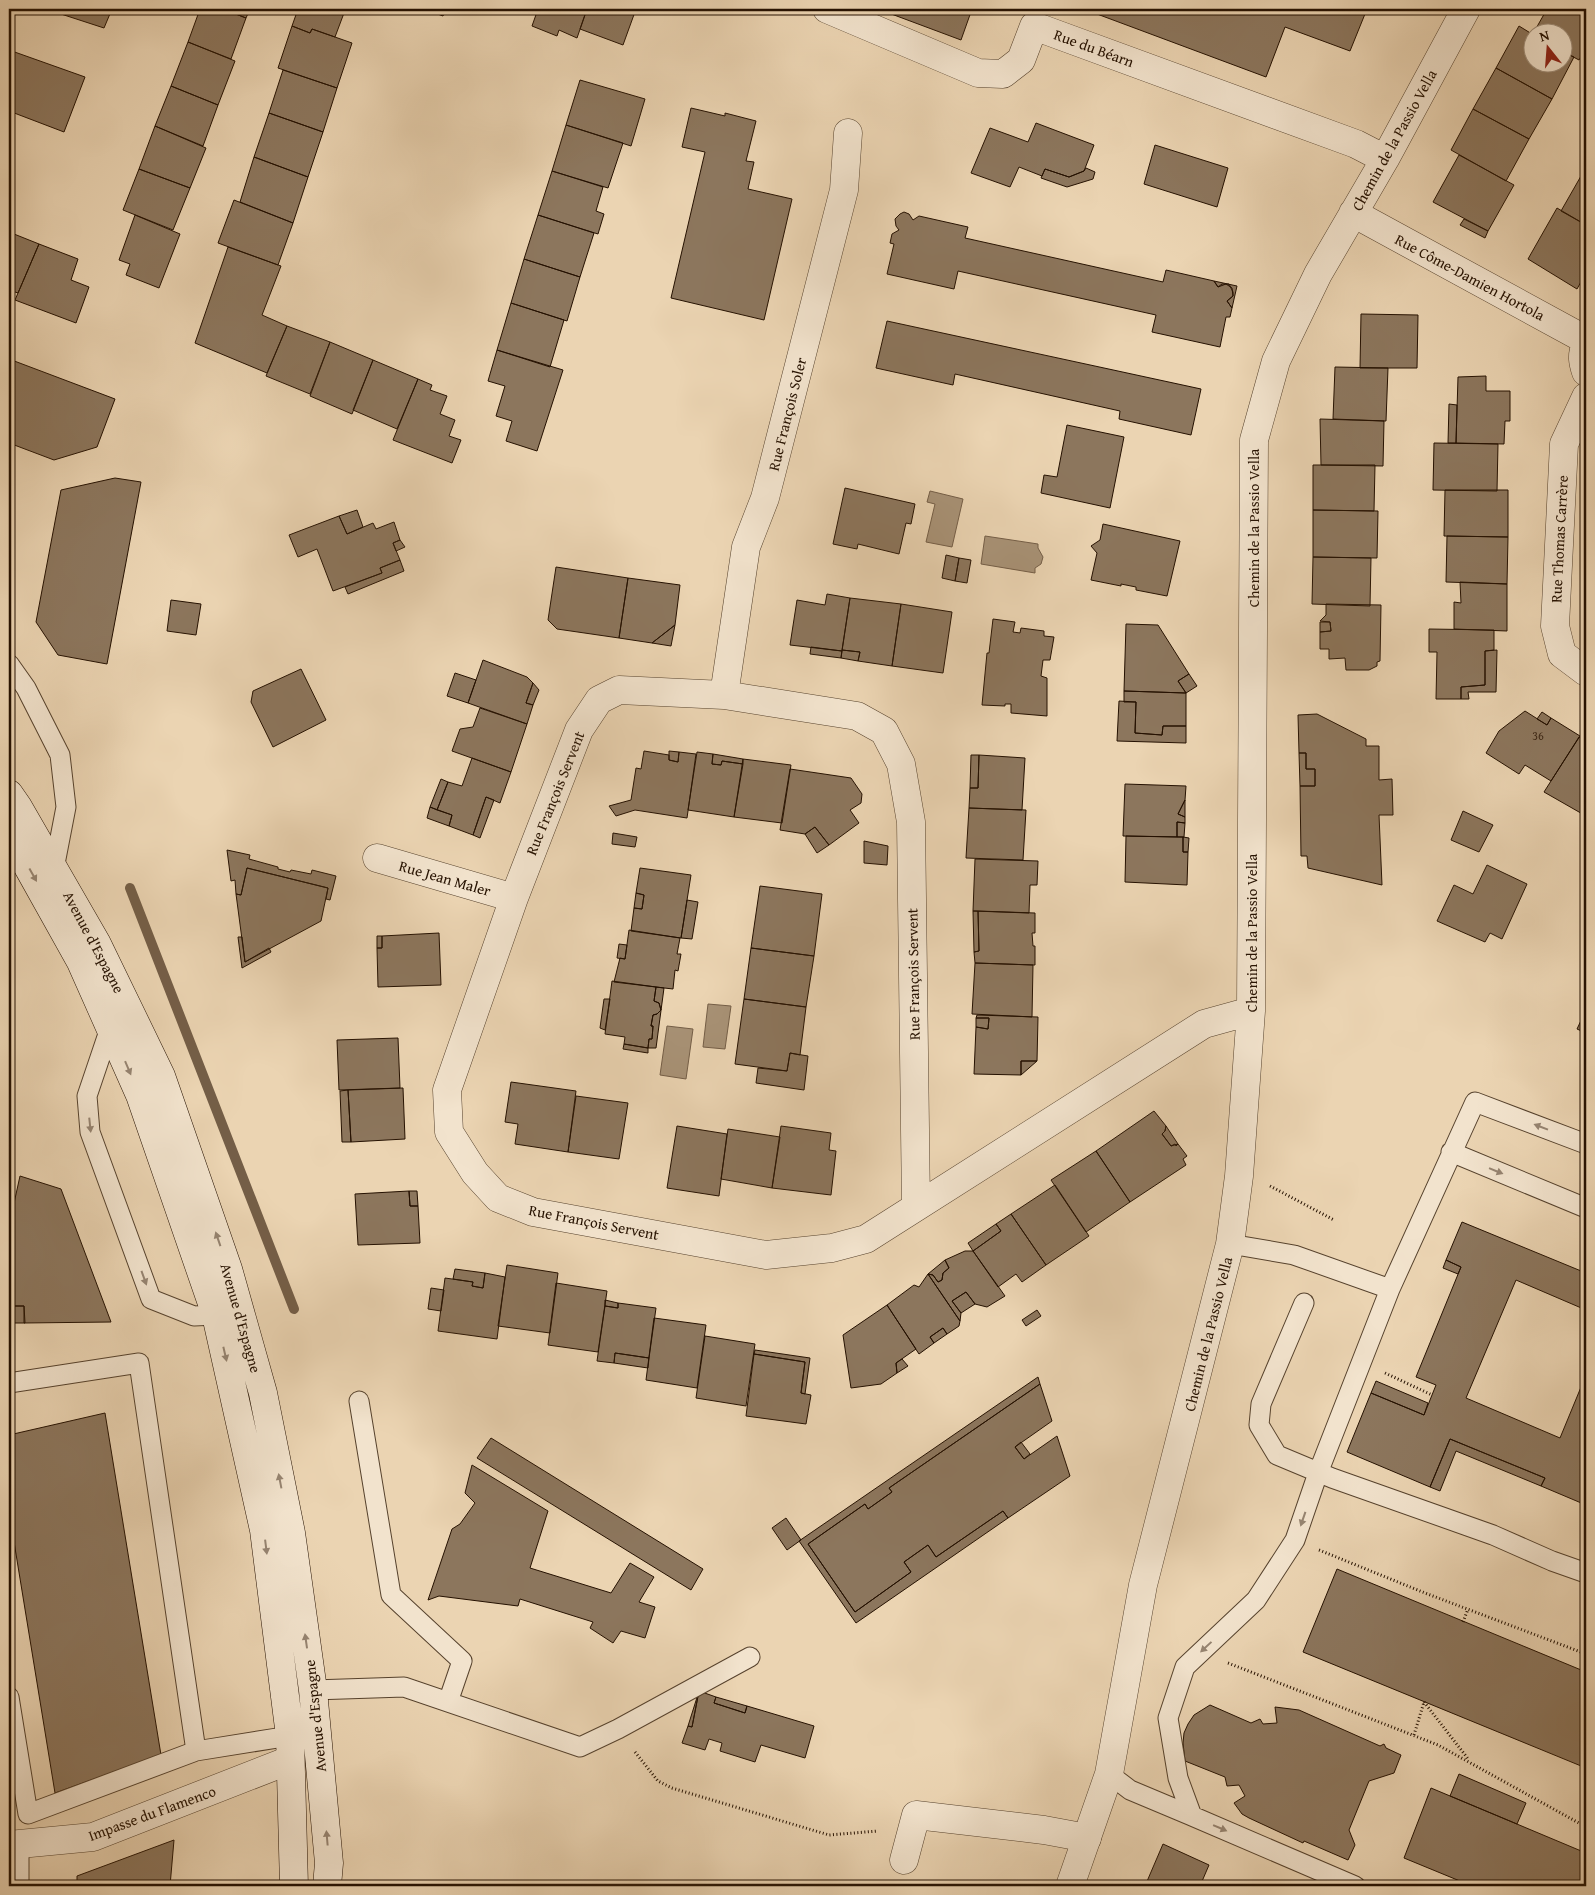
<svg xmlns="http://www.w3.org/2000/svg" width="1595" height="1895" viewBox="0 0 1595 1895" font-family="'Gentium Book Plus',serif">
  <style>
    .water { fill: #a89276; stroke: #745e47 }
    .lines { fill: none; stroke-linecap: round; stroke-linejoin: round }
    .stream { stroke: #745e47; stroke-width: 10 }
    .building { fill: #8c765d; stroke: #251101 }
    .service-casing { stroke: #56422d; stroke-width: 21 }
    .pedestrian-casing { stroke: #56422d; stroke-width: 29 }
    .minor-casing { stroke: #56422d; stroke-width: 29 }
    .secondary-casing { stroke: #251101; stroke-width: 29 }
    .path { stroke: #251101; stroke-width: 3; stroke-dasharray: 1 2.5; stroke-linecap: butt }
    .service { stroke: #f2e3cd; stroke-width: 19 }
    .pedestrian { stroke: #f2e3cd; stroke-width: 28 }
    .minor { stroke: #f2e3cd; stroke-width: 28 }
    .secondary { stroke: #f2e3cd; stroke-width: 28 }
    .oneway { fill: #968471 }
    .labels { text-anchor: middle; dominant-baseline: central; stroke-width: 4.5; stroke-linejoin: round; paint-order: stroke }
    .number-label { font-size: 12px; fill: #3f2a18 }
    .street-label { font-size: 15px; fill: #251101; stroke: #f2e3cd }
  </style>
  <rect width="100%" height="100%" fill="#ebd4b2"/>
  <filter id="stains"><feTurbulence type="fractalNoise" baseFrequency=".004" numOctaves="4"/><feColorMatrix values="0 0 0 0 .2 0 0 0 0 .09 0 0 0 0 .02 0 0 0 .5 -.17"/></filter>
  <radialGradient id="worn" r=".72"><stop offset=".6" stop-color="#630" stop-opacity="0"/><stop offset="1" stop-color="#630" stop-opacity=".3"/></radialGradient>
  <path class="water" d="M930,491L963,499L952,547L926,542L935,504L927,502Z
    M985,536L1038,544V548L1043,557L1041,564L1035,568V573L981,564Z
    M708,1004L731,1006L725,1049L703,1047Z
    M667,1026L693,1029L686,1079L660,1075Z"/>
  <g class="lines">
    <path class="stream" d="M130,888L294,1309"/>
  </g>
  <path class="building" d="M47,9H63L61,14Z
    M63,9H112L104,28L61,14Z
    M200,9H223L246,18L231,59L188,42Z
    M223,9H250L246,18Z
    M298,9H323L344,13L335,37L312,29L310,33L292,26Z
    M424,9H446L443,16Z
    M538,9H587L577,38L559,30L557,36L532,26Z
    M587,9H636L623,45L580,29Z
    M878,9H972L961,40Z
    M1098,9H1367L1350,51L1285,27L1266,77L1097,14Z
    M1547,9H1578L1586,13V48L1579,60L1562,51V32H1534Z
    M292,26L310,33L312,29L352,43L337,88L278,68Z
    M1519,26L1532,34V62H1562V51L1574,57L1552,99L1496,68Z
    M188,42L235,61L218,105L171,86Z
    M9,50L85,77L64,132L9,111Z
    M1496,68L1552,99L1529,139L1473,109Z
    M283,70L337,88L323,132L269,113Z
    M580,80L645,99L631,146L566,125Z
    M171,86L218,105L203,146L155,126Z
    M691,108L725,116V113L756,121L746,161L754,162L748,189L792,199L764,320L671,298L705,152L682,147Z
    M1473,109L1529,139L1506,181L1451,150Z
    M269,113L323,132L308,177L254,157Z
    M1036,123L1094,145L1084,171L1069,177L1045,169L1042,176L1019,167L1010,187L971,173L990,128L1028,142Z
    M566,125L623,143L608,188L552,171Z
    M155,126L206,148L190,188L139,169Z
    M1155,145L1228,168L1217,207L1144,184Z
    M1459,155L1514,185L1488,231L1433,202Z
    M254,157L308,177L293,223L240,202Z
    M1086,168L1095,172L1093,179L1067,187L1041,178L1045,169L1069,177L1084,171Z
    M139,169L190,188L173,230L123,210Z
    M1585,169L1586,170V225L1561,211Z
    M552,171L603,187L596,211L604,214L598,234L538,215Z
    M234,200L293,223L278,265L218,243Z
    M1557,208L1586,225V273L1577,289L1528,259Z
    M904,212L909,214L913,220L919,216L968,227L965,238L1163,282L1166,270L1214,281L1218,287L1222,284H1229L1233,292V296L1227,301L1232,308L1230,317H1226L1220,347L1152,332L1156,315L958,271L954,289L887,274L894,244L890,243L892,234L899,230L896,226L895,219L900,214Z
    M135,215L180,234L159,288L126,275L130,264L119,260Z
    M538,215L594,233L580,277L524,259Z
    M1464,219L1488,231L1485,238L1460,225Z
    M9,232L39,244L18,293L9,290Z
    M39,244L78,259L71,280L89,287L76,323L15,300Z
    M228,247L281,266L262,315L287,326L267,373L195,343Z
    M524,259L580,277L567,321L511,303Z
    M1214,281L1237,286L1232,308L1227,301L1233,296L1232,288L1226,284L1218,287Z
    M511,303L564,320L550,367L497,350Z
    M1361,314L1418,315L1417,368H1360Z
    M887,321L1201,389L1191,435L1119,419L1120,411L955,374L953,385L876,368Z
    M287,326L330,342L310,394L266,376Z
    M330,342L373,360L352,414L310,396Z
    M497,350L563,370L537,451L506,441L512,421L496,416L505,386L488,381Z
    M9,359L115,399L97,447L54,460L9,443Z
    M373,360L418,379L397,429L353,410Z
    M1335,367L1388,368L1386,421L1333,419Z
    M1486,376V391H1510V421H1505L1504,444L1456,443L1458,377Z
    M418,379L432,385L430,390L447,396L440,414L455,420L449,436L461,440L452,463L393,440Z
    M1449,404L1457,405L1456,443H1448Z
    M1320,419L1384,421L1383,466L1321,465Z
    M1067,425L1124,437L1110,508L1041,493L1044,475L1057,477Z
    M1434,443L1498,444L1497,491L1433,490Z
    M1313,465H1375L1374,511L1313,510Z
    M115,478L141,482L107,664L58,655L36,622L61,490Z
    M845,488L915,504L911,524L906,523L899,554L858,544L857,549L833,544Z
    M1445,490H1508V537L1444,536Z
    M357,510L363,527L347,534L339,516Z
    M1313,510L1378,511L1377,558L1313,557Z
    M339,516L347,534L373,523L376,529L394,522L400,540L393,543L400,560L380,568L382,573L333,591L317,549L298,557L289,535Z
    M1103,524L1180,541L1167,596L1136,590V587L1121,584V586L1091,580L1097,553L1091,546L1100,540Z
    M1447,536L1508,537L1507,584L1446,582Z
    M400,540L405,547L396,551L393,543Z
    M946,555L959,558L955,581L942,578Z
    M1313,557L1371,558L1370,606L1312,604Z
    M959,558L971,560L967,583L955,581Z
    M400,560L404,571L348,594L345,587L382,573L380,568Z
    M556,567L628,578L619,638L557,629L548,620Z
    M628,578L680,585L675,625L652,643L619,638Z
    M1460,582L1507,584V631L1454,629V602L1461,603Z
    M827,594L850,598L842,651L790,645L797,600L825,605Z
    M850,598L901,604L892,666L858,661L860,652L842,650Z
    M171,600L201,604L196,635L167,631Z
    M901,604L952,612L943,673L892,666Z
    M1326,604L1381,605L1380,661L1377,662V666L1369,670H1346L1345,658L1329,659V649H1320V632L1331,631L1330,622L1320,621L1326,615Z
    M993,619L1015,622L1013,632L1020,633L1021,628L1044,631V636L1054,637L1050,660H1043L1041,676L1047,678V716L1011,713V704H1005V706L982,705L987,653H989Z
    M1320,622H1330L1331,631L1320,632Z
    M1126,624L1158,625L1189,674L1178,681L1186,693L1124,691Z
    M675,625L671,646L652,643Z
    M1429,629L1494,630V650L1485,651V685L1461,687V699H1436L1437,652H1429Z
    M811,647L842,651L841,658L810,654Z
    M842,650L860,652L858,661L841,658Z
    M1497,650L1496,692H1468L1469,699H1461V687L1485,685V651Z
    M483,660L527,677L533,683L526,703L533,705L527,724L468,703Z
    M301,669L326,720L273,747L251,702L253,691Z
    M455,673L476,680L468,703L447,696Z
    M1189,674L1197,686L1186,693L1178,681Z
    M533,683L539,690L533,705L526,703Z
    M1124,691L1186,693V726H1163L1162,735L1135,733L1136,702H1124Z
    M1119,701L1136,702L1135,733L1162,735L1163,726H1186V743L1117,741Z
    M480,708L527,724L511,772L452,751L460,729L473,727Z
    M1525,711L1547,725L1551,718L1580,736L1551,781L1525,765L1519,774L1486,753L1499,731Z
    M1542,712L1551,718L1547,725L1537,719Z
    M1317,714L1366,739V746H1379V780L1392,779L1393,815H1379L1382,885L1308,868L1307,856H1301L1300,786H1315V769H1306V753H1299L1298,715Z
    M1579,737L1586,742V816L1544,792Z
    M644,751L669,755V760L678,762L679,752L696,754L687,818L635,810L616,816L609,806L631,800L636,768L641,769Z
    M669,751L679,752L678,762L669,760Z
    M697,752L713,754L712,764L721,765L722,761L743,764L734,817L688,810Z
    M1299,753H1306V769H1315V786H1300Z
    M713,754L743,759V764L722,761L721,765L712,764Z
    M971,755H979L978,788H970Z
    M979,755L1025,758L1022,810L969,808L970,788H978Z
    M472,758L511,772L500,803L486,797L473,835L449,826L452,815L437,810L448,782L462,786Z
    M743,759L791,765L782,823L734,817Z
    M790,769L851,778L862,794L861,803L850,810L859,823L829,845L815,827L805,834L780,830Z
    M441,779L448,782L437,810L430,807Z
    M1125,784L1186,786L1185,800L1178,814L1185,817V823L1177,822V837L1123,836Z
    M486,797L494,800L480,838L473,835Z
    M1185,800V817L1178,814Z
    M430,807L452,815L449,826L427,818Z
    M969,808L1026,810L1023,860L966,858Z
    M1463,811L1493,825L1479,852L1451,840Z
    M1177,822L1185,823L1184,837H1177Z
    M815,827L829,845L817,853L805,834Z
    M613,833L637,837L635,847L612,844Z
    M1126,836L1183,837V852H1188L1187,885L1125,882Z
    M1183,837L1189,838L1188,852H1183Z
    M864,841L888,846L887,865L864,863Z
    M227,850L250,855L249,859L278,867V869L290,872L291,870L311,874L312,870L336,876L330,900L326,899L328,888L247,868L241,895L236,894L235,880L231,881Z
    M975,859L1038,861L1037,885H1030L1029,913L973,911Z
    M1487,865L1527,884L1502,939L1490,933L1485,942L1437,921L1454,885L1473,894Z
    M247,868L328,888L321,921L245,962L236,894L241,895Z
    M640,868L691,875L681,938L631,931L634,908L642,909L644,895L636,893Z
    M760,886L822,894L814,956L751,948Z
    M636,893L644,895L642,909L634,908Z
    M687,900L698,902L692,939L681,938Z
    M973,911H978L979,951L974,952Z
    M978,911L1035,913V933H1032L1033,946H1035V965L975,963L974,952L979,951Z
    M629,930L680,938L677,954H681L678,971L675,970L673,989L614,982L620,958L625,959Z
    M439,933L441,985L378,987L377,948H382V936Z
    M377,936H382V948H377Z
    M238,937H242L245,962L269,948L271,952L242,968Z
    M619,944L627,945L625,959L617,958Z
    M751,948L814,956L806,1007L744,999Z
    M975,963L1033,965L1032,1017L972,1014Z
    M612,981L656,987L654,1001L659,1003L661,1010L657,1014L653,1015L651,1026H653L652,1039H649L648,1048L624,1044L625,1037L605,1034Z
    M656,987L664,988L656,1048H648L649,1039H652L653,1026H651L653,1015L657,1014L661,1010L659,1003L654,1001Z
    M604,999H610L605,1030L600,1028Z
    M744,999L806,1007L800,1055L790,1053L787,1071L735,1064Z
    M1586,1010V1033L1577,1029Z
    M977,1015L1038,1017L1037,1061H1021V1075L974,1074L976,1027L988,1029L989,1018H976Z
    M976,1018H989L988,1029L976,1027Z
    M398,1038L400,1088L339,1090L337,1040Z
    M624,1044L648,1048V1053L623,1049Z
    M790,1053L808,1056L804,1090L756,1083L758,1068L787,1071Z
    M1021,1061H1037L1021,1075Z
    M511,1082L576,1091L568,1152L515,1144L518,1124L505,1122Z
    M403,1088L405,1139L351,1142L348,1090Z
    M348,1090L351,1142H342L340,1091Z
    M576,1096L628,1103L619,1159L568,1152Z
    M1154,1111L1166,1126L1165,1131L1162,1134L1171,1146L1178,1144L1187,1156L1183,1159L1186,1165L1130,1202L1096,1151Z
    M677,1126L727,1134L719,1196L667,1188Z
    M781,1126L831,1133L829,1150L836,1151L831,1195L772,1188Z
    M1166,1126L1178,1144L1176,1146L1175,1144L1171,1146L1162,1134L1165,1131Z
    M728,1129L780,1137L772,1188L721,1179Z
    M1096,1151L1130,1202L1086,1232L1051,1180Z
    M20,1176L61,1189L111,1322L24,1323V1306H9V1226Z
    M1055,1185L1089,1236L1046,1265L1011,1214Z
    M409,1191L410,1206H418L420,1243L358,1245L355,1194Z
    M409,1191H417L418,1206H410Z
    M1011,1214L1046,1265L1022,1282L1016,1274L998,1287L973,1251L1001,1231L996,1224Z
    M1462,1222L1586,1273V1310L1516,1280L1466,1398L1560,1438L1586,1375V1505L1541,1486L1545,1478L1450,1439L1430,1487L1347,1452L1371,1393L1424,1415L1436,1385L1416,1377L1461,1267L1446,1260Z
    M996,1224L1001,1231L973,1251L968,1243Z
    M965,1251H973L1005,1296L987,1307L975,1304L966,1292L952,1301L961,1313L960,1321L928,1274L933,1275L938,1282L942,1280L943,1273L949,1268L945,1260Z
    M945,1260L949,1268L943,1273L942,1280L938,1282L933,1275L928,1274Z
    M1446,1260L1461,1267L1458,1274L1443,1268Z
    M507,1265L558,1273L550,1333L498,1326Z
    M455,1269L485,1273L483,1288L472,1286L473,1282L453,1279Z
    M485,1273L505,1277L497,1339L438,1331L445,1278L473,1282L472,1286L483,1288Z
    M928,1274L960,1321L959,1326L947,1334L943,1328L930,1337L934,1343L919,1354L887,1305L914,1285L919,1287Z
    M556,1283L607,1291L598,1352L548,1345Z
    M431,1288L444,1290L441,1311L428,1309Z
    M966,1292L975,1304L961,1313L952,1301Z
    M605,1300L618,1303V1308L605,1306Z
    M618,1303L656,1308L649,1358L615,1353L614,1363L597,1361L605,1306L618,1308Z
    M887,1305L916,1349L896,1363L897,1373L881,1384L851,1388L843,1335Z
    M9,1306H24L25,1323H9Z
    M1037,1310L1041,1316L1026,1326L1022,1320Z
    M654,1318L706,1325L697,1388L646,1380Z
    M943,1328L947,1334L934,1343L930,1337Z
    M705,1336L755,1344L746,1406L696,1398Z
    M755,1350L810,1358L805,1394L801,1393L805,1362L754,1354Z
    M615,1353L649,1358L648,1368L614,1363Z
    M754,1354L805,1362L801,1393L811,1395L806,1424L746,1416Z
    M902,1359L908,1366L897,1373L896,1363Z
    M1038,1377L1040,1384L889,1488L892,1492L868,1509L865,1504L808,1544L855,1612L911,1572L904,1562L928,1545L936,1557L1003,1511L1008,1518L856,1623L799,1541Z
    M1376,1381L1428,1403L1424,1415L1371,1393Z
    M1040,1384L1052,1421L1015,1447L1024,1459L1057,1436L1070,1476L1008,1518L1003,1511L936,1557L928,1545L904,1562L911,1572L855,1612L808,1544L865,1504L868,1509L892,1492L889,1488Z
    M105,1413L161,1755L55,1793L9,1511V1435Z
    M491,1438L703,1569L691,1590L477,1458Z
    M1450,1439L1545,1478L1541,1486L1456,1451L1440,1491L1430,1487Z
    M1021,1442L1030,1454L1024,1459L1015,1447Z
    M472,1465L548,1511L530,1568L611,1593L630,1563L654,1577L639,1602L655,1607L645,1638L621,1631L613,1643L590,1628L593,1622L520,1599L518,1606L439,1596L428,1600L452,1529L460,1524L475,1503L465,1493Z
    M786,1518L801,1540L787,1550L772,1528Z
    M1337,1569L1586,1672V1768L1303,1652Z
    M699,1691L716,1697L714,1703L745,1713L747,1706L814,1726L805,1758L761,1745L755,1762L720,1751L722,1743L709,1739L705,1750L682,1743L688,1726L692,1727Z
    M699,1691L692,1727L688,1726Z
    M716,1697L747,1706L745,1713L714,1703Z
    M1210,1705L1251,1723L1260,1719L1263,1724L1277,1723L1275,1707L1299,1710L1380,1746L1384,1744L1386,1748L1401,1755L1394,1773L1369,1781L1349,1830L1355,1845L1348,1860L1304,1841L1303,1843L1249,1818L1242,1814L1234,1803L1245,1796L1239,1785L1227,1786L1225,1777L1185,1761L1183,1743L1184,1733L1188,1724L1194,1715Z
    M1459,1774L1526,1803L1517,1824L1450,1796Z
    M1431,1788L1586,1853V1886H1472L1404,1858Z
    M9,1790L13,1815L9,1816Z
    M174,1840L170,1886H77V1876Z
    M1163,1844L1209,1865L1200,1886H1145Z"/>
  <g class="lines">
    <defs>
      <path id="service" d="M9,664L26,688L60,755L66,807L54,869
        M110,1028L87,1096L90,1132L151,1299L194,1316L216,1315
        M1451,1152L1586,1208
        M1230,1244L1294,1255L1390,1289
        M1304,1303L1261,1404L1259,1425L1277,1455L1332,1478L1493,1535L1552,1561L1586,1573
        M9,1383L139,1363L196,1751
        M359,1401L391,1595L462,1661L448,1702
        M313,1690L404,1687L580,1747L618,1729L750,1657
        M9,1697L28,1814L196,1751L290,1736
        M1109,1774L1130,1790L1192,1816
        M19,1845V1886
        M1355,1886L1192,1816L1178,1778L1168,1718L1185,1667L1256,1600L1295,1540L1318,1473L1390,1289L1475,1102L1586,1144"/>
      <path id="pedestrian" d="M904,1860L916,1815L1044,1830L1087,1838"/>
      <path id="minor" d="M827,9L978,73L1003,74L1021,60L1034,26L1356,144L1385,159
        M1353,213L1586,340
        M1586,345C1581,355 1583,363 1586,372
        M1586,397L1564,444L1555,626L1562,654L1586,672
        M724,695L746,547L765,498L844,190L848,133
        M377,858L514,898
        M916,1206L911,822L901,764L884,731L857,716L724,695L619,690L599,700L579,730L514,898L447,1090L449,1132L475,1173L498,1198L533,1212L766,1255L832,1248L866,1239L1204,1024L1251,1011
        M9,1845L93,1837L290,1760
        M1070,1886L1109,1774L1143,1585L1230,1244L1239,1176L1251,1011L1254,440L1276,361L1318,274L1385,159L1466,9"/>
      <path id="secondary" d="M9,794L18,807L97,944L161,1076L228,1269L263,1393L291,1533L313,1690L329,1863L327,1886
        M9,833L81,962L140,1095L216,1315L264,1530L290,1736L294,1886"/>
    </defs>
    <use href="#service" class="service-casing"/>
    <use href="#pedestrian" class="pedestrian-casing"/>
    <use href="#minor" class="minor-casing"/>
    <use href="#secondary" class="secondary-casing"/>
    <path class="path" d="M1270,1186L1334,1220
      M1385,1373L1432,1395
      M1319,1550L1425,1593L1586,1654
      M1463,1622L1468,1609
      M1228,1663L1438,1745L1586,1827
      M1424,1702L1469,1760
      M1414,1735L1424,1702
      M635,1752L658,1781L672,1788L829,1835L878,1831"/>
    <use href="#service" class="service"/>
    <use href="#pedestrian" class="pedestrian"/>
    <use href="#minor" class="minor"/>
    <use href="#secondary" class="secondary"/>
  </g>
  <defs><path id="oneway-solid" d="M-6-.8H1V-3.2L6.5 0L1 3.2V.8H-6Z" transform="scale(1.25)"/></defs>
  <g class="oneway">
    <use href="#oneway-solid" transform="translate(33 875) rotate(61)"/>
    <use href="#oneway-solid" transform="translate(128 1068) rotate(67)"/>
    <use href="#oneway-solid" transform="translate(90 1125) rotate(84)"/>
    <use href="#oneway-solid" transform="translate(1541 1127) rotate(-159)"/>
    <use href="#oneway-solid" transform="translate(1496 1171) rotate(22)"/>
    <use href="#oneway-solid" transform="translate(218 1239) rotate(-109)"/>
    <use href="#oneway-solid" transform="translate(144 1278) rotate(70)"/>
    <use href="#oneway-solid" transform="translate(225 1354) rotate(77)"/>
    <use href="#oneway-solid" transform="translate(280 1481) rotate(-101)"/>
    <use href="#oneway-solid" transform="translate(1303 1519) rotate(109)"/>
    <use href="#oneway-solid" transform="translate(266 1547) rotate(83)"/>
    <use href="#oneway-solid" transform="translate(306 1641) rotate(-98)"/>
    <use href="#oneway-solid" transform="translate(1206 1647) rotate(137)"/>
    <use href="#oneway-solid" transform="translate(1220 1828) rotate(23)"/>
    <use href="#oneway-solid" transform="translate(327 1838) rotate(-95)"/>
  </g>
  <g class="labels">
    <g class="number-label">
      <text x="1538" y="735">36</text>
    </g>
    <g class="street-label">
      <text transform="translate(1094 48) rotate(20)">Rue du Béarn</text>
      <text transform="translate(1394 140) rotate(-61)">Chemin de la Passio Vella</text>
      <text transform="translate(1470 277) rotate(28)">Rue Côme-Damien Hortola</text>
      <text transform="translate(787 414) rotate(-76)">Rue François Soler</text>
      <text transform="translate(1253 528) rotate(-90)">Chemin de la Passio Vella</text>
      <text transform="translate(1559 539) rotate(-87)">Rue Thomas Carrère</text>
      <text transform="translate(555 793) rotate(-68)">Rue François Servent</text>
      <text transform="translate(445 878) rotate(16)">Rue Jean Maler</text>
      <text transform="translate(1251 933) rotate(-90)">Chemin de la Passio Vella</text>
      <text transform="translate(94 942) rotate(62)">Avenue d'Espagne</text>
      <text transform="translate(913 974) rotate(-91)">Rue François Servent</text>
      <text transform="translate(594 1222) rotate(11)">Rue François Servent</text>
      <text transform="translate(241 1318) rotate(74)">Avenue d'Espagne</text>
      <text transform="translate(1208 1334) rotate(-76)">Chemin de la Passio Vella</text>
      <text transform="translate(315 1716) rotate(-96)">Avenue d'Espagne</text>
      <text transform="translate(152 1813) rotate(-20)">Impasse du Flamenco</text>
    </g>
  </g>
  <rect width="1595" height="1895" fill="none" stroke="#ebd4b2" stroke-width="30"/>
  <rect x="10" y="10" width="1575" height="1875" fill="none" stroke="#251101" stroke-width="2.5"/>
  <rect x="15" y="15" width="1565" height="1865" fill="none" stroke="#251101"/>
  <g transform="translate(1548 48) rotate(343)"><circle r="24" fill="#f2e3cd" stroke="#a08f7b"/>
  <path d="M0-4L9 19L0 12L-9 19Z" fill="#8f2418"/>
  <text y="-8" font-size="14" font-weight="bold" text-anchor="middle" fill="#251101">N</text>
  </g>
  <rect width="100%" height="100%" filter="url(#stains)"/>
  <rect width="100%" height="100%" fill="url(#worn)"/>
</svg>
